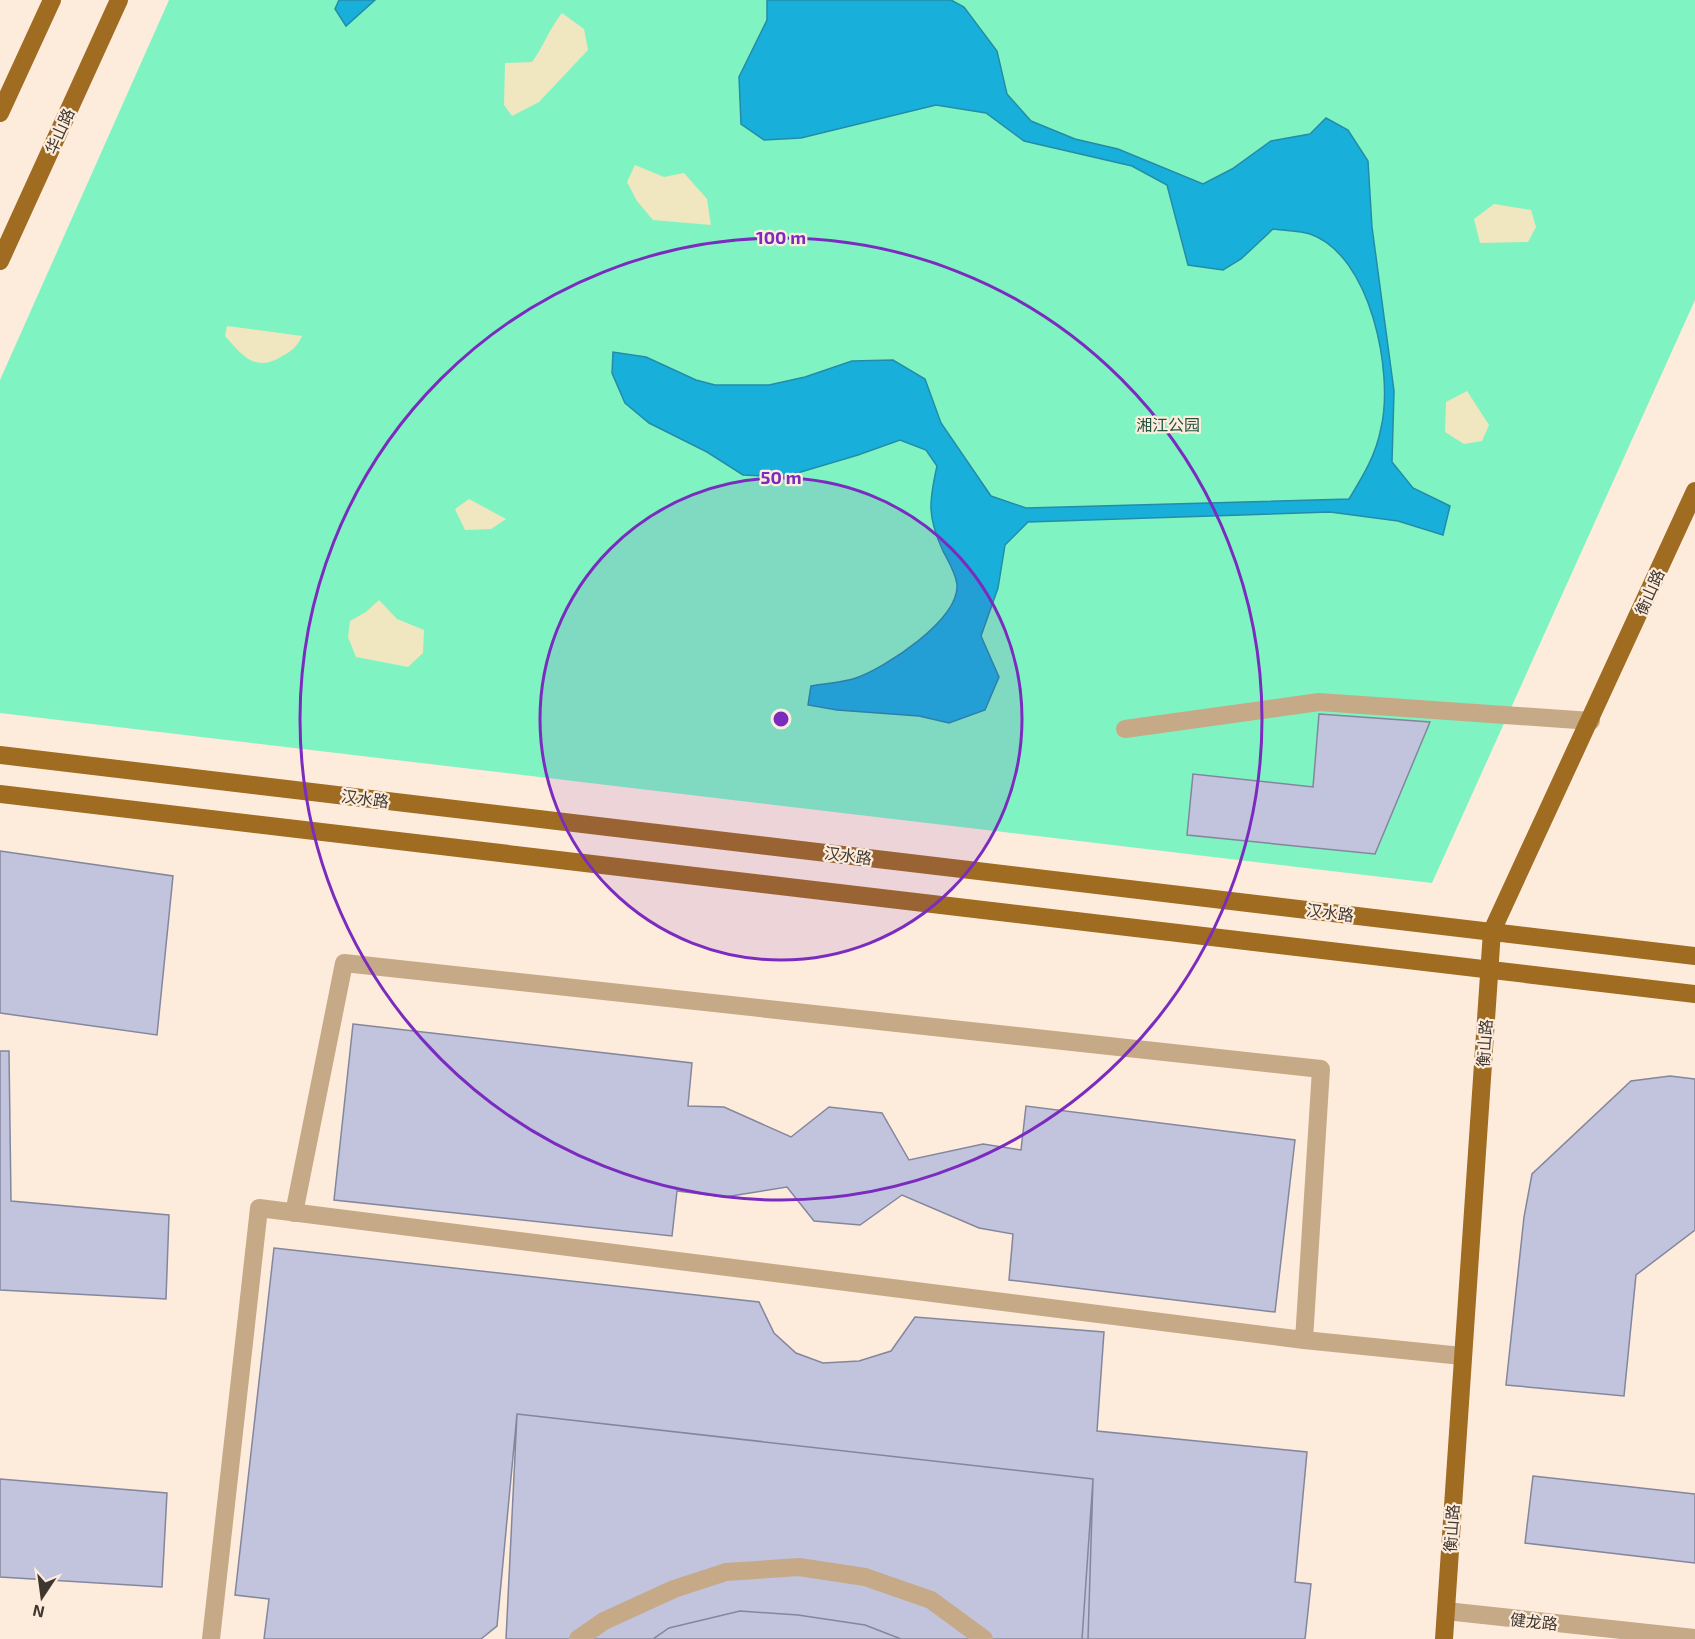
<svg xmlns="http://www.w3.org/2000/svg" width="1695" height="1639" viewBox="0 0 1695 1639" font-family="'Exo 2','Noto Sans SC',sans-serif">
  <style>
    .green { fill: #80f3c2 }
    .sand { fill: #f0e6c0 }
    .water { fill: #18b0da; stroke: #248ca7; stroke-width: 1.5 }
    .building { fill: #c2c3dd; stroke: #84869d; stroke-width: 1.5 }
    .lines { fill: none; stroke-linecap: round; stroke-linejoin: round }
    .minor { stroke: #c6a987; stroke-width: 18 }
    .major { stroke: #9f6c22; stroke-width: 18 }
    .ring { fill: none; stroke: #7b2cbf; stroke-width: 3 }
    .labels { text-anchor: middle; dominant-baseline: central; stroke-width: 4.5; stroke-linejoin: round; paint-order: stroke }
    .street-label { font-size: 16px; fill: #3f372f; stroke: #fdecdc }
    .park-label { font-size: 16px; fill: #245441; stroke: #fdecdc }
    .centre { fill: #7b2cbf; stroke: #fdecdc; stroke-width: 3 }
    .ring-label { font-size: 18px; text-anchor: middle; font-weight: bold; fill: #7b2cbf; stroke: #fdecdc; stroke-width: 4.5; stroke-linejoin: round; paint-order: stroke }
  </style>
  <rect width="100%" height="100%" fill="#fdecdc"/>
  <path class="green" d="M169,0H1695V300L1432,883L0,713V380Z"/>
  <path class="sand" d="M562,13L584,29L588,50L539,102L512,116L504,105L505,63L532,62C544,46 549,29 562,13Z
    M635,165L664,177L684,173L707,199L711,225L653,220L637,201L627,182Z
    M1494,204L1531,210L1536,227L1528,242L1480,243L1474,219Z
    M227,326L302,336C296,349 291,351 279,358C254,372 241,354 225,336Z
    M1467,391L1489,425L1482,441L1464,444L1445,432L1446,402Z
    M469,499L506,519L491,529L465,530L455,509Z
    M379,600L397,619L424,630L423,653L408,667L356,657L348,637L350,621L366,612Z"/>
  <path class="water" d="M339,0H375L346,26L335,9Z
    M767,0H951L964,7L997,51L1007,94L1031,121L1075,139L1118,149L1203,184L1232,169L1271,141L1310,134L1326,118L1348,130L1368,161L1372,227L1394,391L1392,462L1413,488L1450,506L1443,535L1398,521L1330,512L1028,522L1005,545L998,588L981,636L999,677L985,710L949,723L919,716L837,710L808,705L811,686C825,683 842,683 856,678C885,668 959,620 957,585C956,574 948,560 943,551C927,516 929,502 937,466L926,450L900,440L858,455L784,477L743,475L707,452L649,423L625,403L612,373L613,352L646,357L696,380L715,385H769L805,377L852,361L893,360L925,379L941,423L991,496L1026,508L1349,499C1363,476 1376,455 1381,428C1394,373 1371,255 1310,234C1299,230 1285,231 1273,229L1241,259L1223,270L1188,265L1167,185L1132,166L1024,141L986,113L936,105L801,138L764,140L741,124L739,77L767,20Z"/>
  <path class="building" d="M1319,714L1430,722L1375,854L1187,835L1193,774L1313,787Z
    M0,851L173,876L157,1035L0,1013Z
    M353,1024L692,1063L688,1106L724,1107L791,1137L829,1107L882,1113L909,1160L983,1144L1021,1150L1026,1106L1295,1140L1275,1312L1009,1280L1013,1234L979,1228L902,1195L860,1225L814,1221L787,1187L725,1197L677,1191L672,1236L334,1200Z
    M0,1051H9L11,1201L169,1215L166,1299L0,1290Z
    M1670,1076L1695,1079V1230L1636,1275L1624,1396L1506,1385L1524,1217L1532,1174L1631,1081Z
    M274,1248L759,1302L774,1333L796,1353L823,1363L859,1361L891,1351L915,1317L1104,1332L1097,1431L1307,1452L1295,1582L1311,1584L1305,1639H1082L1093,1479L517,1414L497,1626L481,1639H264L269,1599L235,1595Z
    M517,1414L1093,1479L1088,1639H506Z
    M1533,1476L1695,1494V1563L1525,1543Z
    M0,1479L167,1493L162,1587L0,1577Z
    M740,1611L798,1615L865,1625L901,1639H653L669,1628Z"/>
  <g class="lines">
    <path class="minor" d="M1125,729L1319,702L1591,721
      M294,1213L344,963L1321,1069L1304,1340
      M1446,1611L1695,1638
      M211,1639L259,1208L1304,1340L1462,1356
      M578,1639L604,1621L674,1589L726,1572L799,1567L865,1577L931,1600L984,1639"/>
    <path class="major" d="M0,113L52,0
      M0,261L119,0
      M0,755L1695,956
      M0,794L1695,994
      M1444,1639L1492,931L1695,491"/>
  </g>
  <circle cx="781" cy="719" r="241" fill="#7b2cbf" fill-opacity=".12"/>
  <g class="ring">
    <circle cx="781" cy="719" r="241"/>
    <circle cx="781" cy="719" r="481"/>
  </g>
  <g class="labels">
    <g class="street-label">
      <text transform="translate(59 131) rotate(-66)">华山路</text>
      <text transform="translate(1649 592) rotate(-66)">衡山路</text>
      <text transform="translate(365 798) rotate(7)">汉水路</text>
      <text transform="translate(848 855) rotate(7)">汉水路</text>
      <text transform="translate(1330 912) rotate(7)">汉水路</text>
      <text transform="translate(1484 1043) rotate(-86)">衡山路</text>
      <text transform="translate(1451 1528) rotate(-86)">衡山路</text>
      <text transform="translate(1534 1621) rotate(6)">健龙路</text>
    </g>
    <g class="park-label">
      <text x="1168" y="424">湘江公园</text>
    </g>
  </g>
  <circle cx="781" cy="719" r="9" class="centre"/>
  <g class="ring-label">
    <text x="781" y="244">100 m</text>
    <text x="781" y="484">50 m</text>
  </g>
  <g transform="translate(42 1597) rotate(193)" stroke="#fdecdc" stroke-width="4.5" paint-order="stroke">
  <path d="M0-4.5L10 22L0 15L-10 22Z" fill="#3f372f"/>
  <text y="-9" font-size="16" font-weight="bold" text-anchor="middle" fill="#3f372f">N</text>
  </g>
</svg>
